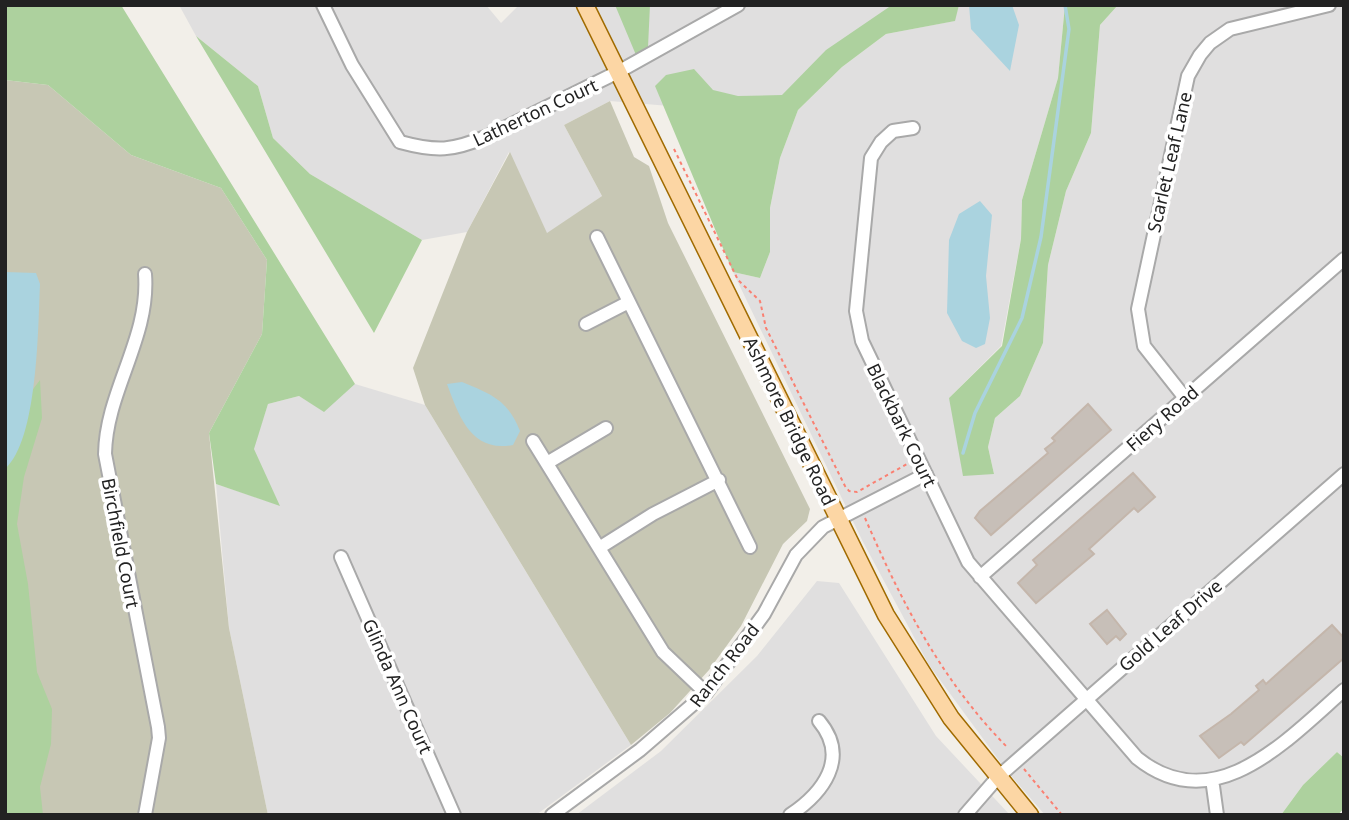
<svg xmlns="http://www.w3.org/2000/svg" width="1349" height="820" viewBox="0 0 1349 820" font-family="'Noto Sans',sans-serif">
  <style>
    .residential { fill: #e0dfdf }
    .construction { fill: #c7c7b4 }
    .forest { fill: #add19e }
    .water { fill: #aad3df }
    .lines { fill: none; stroke-linecap: round; stroke-linejoin: round }
    .stream { stroke: #aad3df; stroke-width: 3.5 }
    .building { fill: #c7bfb8; stroke: #c4b6ab; stroke-width: 2 }
    .minor-casing { stroke: #a9a9a9; stroke-width: 16 }
    .major-casing { stroke: #a06b00; stroke-width: 19 }
    .path { stroke: #fa8072; stroke-width: 2; stroke-dasharray: 3.5 3.5; stroke-linecap: butt }
    .minor { stroke: #fff; stroke-width: 12 }
    .major { stroke: #fcd6a4; stroke-width: 16 }
    .labels { text-anchor: middle; dominant-baseline: central; stroke-width: 7; stroke-linejoin: round; paint-order: stroke }
    .street-label { font-size: 18px; fill: #222; stroke: #fff }
  </style>
  <rect width="100%" height="100%" fill="#f2efe9"/>
  <path class="residential" d="M179,5H486L501,23L519,5H914L776,115L610,101L564,125L602,196L547,234L509,152L467,232L422,240L310,174L273,138L258,86L196,36Z
    M959,5H1065L1058,78L1022,200L1021,239L1001,346L949,398L994,474L988,447L995,418L1020,396L1043,343L1048,265L1066,191L1091,133L1100,25L1118,5H1344V758L1337,752L1303,785L1281,815H1045L1006,770L929,665L862,540L733,272L760,278L770,252V208L780,158L798,110L842,67L886,34L954,21Z
    M355,384L425,405L631,745L536,815H268L229,628L216,484L279,505L253,449L268,404L299,396L324,411Z
    M817,581L839,583L936,736L1010,815H576L661,751L757,656Z"/>
  <path class="construction" d="M5,80L48,85L131,155L221,188L267,260L262,334L209,433L229,628L268,815H5Z
    M610,101L634,157L649,166L668,223L810,509L807,521L783,544L741,626L709,670L670,713L631,745L425,405L413,368L467,232L510,152L547,233L602,196L564,125Z"/>
  <path class="forest" d="M5,5H121L355,384L324,412L299,396L268,404L254,449L280,506L216,484L209,433L262,334L267,260L221,188L131,155L48,85L5,80Z
    M615,5H650L648,47L636,55Z
    M892,5H959L955,21L886,34L842,67L798,110L780,158L770,208V252L760,278L733,272L655,86L666,75L694,69L713,90L738,96L782,95L826,50Z
    M1065,5H1118L1100,25L1091,133L1066,191L1048,265L1043,343L1020,396L995,418L988,447L994,474L963,476L949,398L1002,346L1021,239L1022,200L1058,78Z
    M196,36L258,86L273,138L310,174L422,240L374,333Z
    M40,380L42,418L24,477L17,524L28,584L37,672L52,709L51,744L40,787L43,815H5V426Z
    M1337,752L1344,758V808L1338,815H1281L1303,785Z"/>
  <path class="water" d="M969,5H1012L1019,25L1010,71L971,29Z
    M980,201L992,215L986,276L990,318L985,344L976,348L962,341L947,313L949,240L959,214Z
    M5,272L36,273L40,284C38,327 38,440 5,469Z
    M462,382C491,394 508,400 520,431L513,445C471,453 459,416 447,384Z"/>
  <g class="lines">
    <path class="stream" d="M963,453L975,413L1022,318L1041,237L1069,29L1065,5"/>
  </g>
  <path class="building" d="M1088,404L1111,430L991,535L975,518L980,511L1048,453L1045,449L1055,441L1052,438Z
    M1133,473L1155,497L1138,512L1134,508L1089,549L1094,554L1036,603L1018,583L1037,565L1033,560Z
    M1107,610L1126,634L1120,640L1116,636L1107,644L1090,624Z
    M1332,625L1344,638V658L1244,745L1241,742L1219,758L1200,736L1231,714L1259,690L1256,686L1263,680L1266,684Z"/>
  <g class="lines">
    <defs>
      <path id="minor" d="M323,5L352,65L400,142C437,152 452,151 488,136L618,72L738,5
        M913,128L893,131L881,142L871,158L856,311L862,341L968,562L1137,758C1214,820 1286,741 1344,690
        M597,237L750,547
        M145,274C150,338 106,391 105,454L158,727L159,738L145,815
        M586,324L629,302
        M1185,398L1144,346L1138,309L1188,76L1200,55L1210,43L1230,29L1329,5
        M533,441L663,652L706,693
        M547,463L606,428
        M599,548L653,514L719,480
        M341,557L454,815
        M980,577L1344,259
        M1213,786L1217,815
        M552,815L640,750L706,693L764,614L796,555L823,527L926,474
        M790,815C823,793 850,758 819,721
        M965,815L998,777L1344,474"/>
      <path id="major" d="M585,5L886,615L951,718L1030,815"/>
    </defs>
    <use href="#minor" class="minor-casing"/>
    <use href="#major" class="major-casing"/>
    <path class="path" d="M674,149L738,280L760,301L766,328L845,486L849,491L857,492L907,464
      M865,518C902,603 942,681 1007,747
      M1024,769L1062,815"/>
    <use href="#minor" class="minor"/>
    <use href="#major" class="major"/>
  </g>
  <g class="labels">
    <g class="street-label">
      <text transform="translate(535 112) rotate(-25)">Latherton Court</text>
      <text transform="translate(1169 162) rotate(-77)">Scarlet Leaf Lane</text>
      <text transform="translate(1162 418) rotate(-41)">Fiery Road</text>
      <text transform="translate(790 421) rotate(64)">Ashmore Bridge Road</text>
      <text transform="translate(902 425) rotate(64)">Blackbark Court</text>
      <text transform="translate(121 543) rotate(79)">Birchfield Court</text>
      <text transform="translate(1170 625) rotate(-41)">Gold Leaf Drive</text>
      <text transform="translate(724 665) rotate(-52)">Ranch Road</text>
      <text transform="translate(398 686) rotate(66)">Glinda Ann Court</text>
    </g>
  </g>
  <rect width="1349" height="820" fill="none" stroke="#222222" stroke-width="14"/>
</svg>
